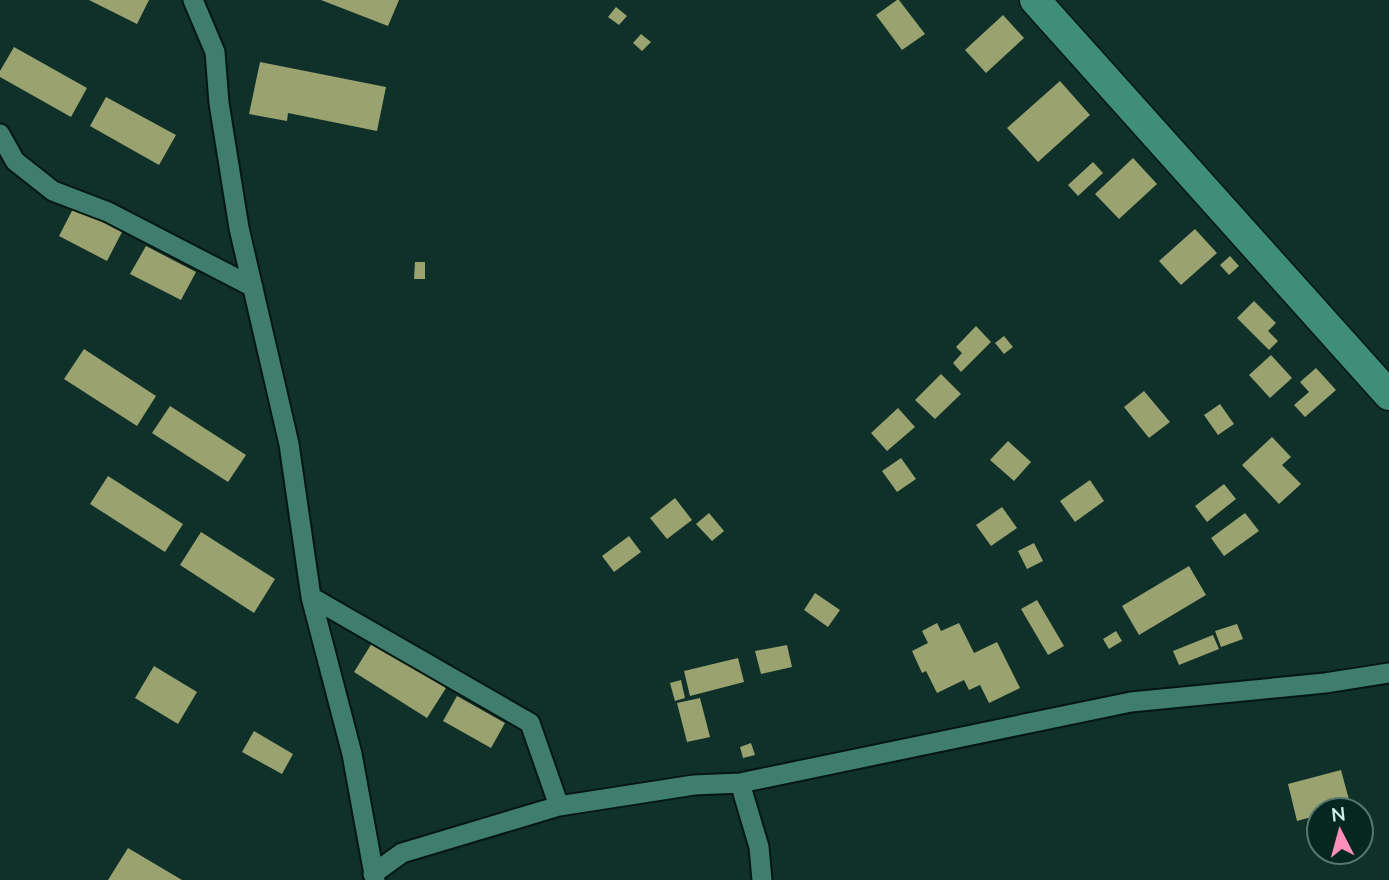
<svg xmlns="http://www.w3.org/2000/svg" width="1389" height="880" viewBox="0 0 1389 880" font-family="'Nunito Sans',sans-serif">
  <style>
    .building { fill: #9aa270 }
    .lines { fill: none; stroke-linecap: round; stroke-linejoin: round }
    .street-casing { stroke: #041612; stroke-width: 23 }
    .primary-casing { stroke: #041612; stroke-width: 33 }
    .street { stroke: #3f7e6f; stroke-width: 19 }
    .primary { stroke: #3e8e7b; stroke-width: 30 }
  </style>
  <rect width="100%" height="100%" fill="#0f3129"/>
  <path class="building" d="M89,0H149L137,24Z
    M321,0H399L388,26Z
    M897,0H899L925,34L902,50L876,15Z
    M616,7L627,16L619,25L608,17Z
    M1003,15L1024,38L986,73L965,50Z
    M641,34L651,42L642,51L633,43Z
    M14,47L87,88L71,117L0,77V71Z
    M260,62L386,87L377,131L288,113L287,121L249,114Z
    M1060,81L1090,115L1038,162L1007,128Z
    M106,97L176,135L159,165L90,126Z
    M1133,158L1157,184L1119,219L1095,194Z
    M1093,162L1103,173L1078,196L1068,185Z
    M74,207L122,232L107,261L59,236Z
    M1195,229L1217,253L1181,285L1159,261Z
    M146,246L196,272L181,300L130,274Z
    M1230,256L1239,266L1229,275L1220,265Z
    M415,262H425V279H414Z
    M1254,301L1276,323L1268,331L1278,341L1269,350L1237,318Z
    M976,326L991,342L961,372L953,363L962,353L956,347Z
    M1004,336L1013,347L1004,354L995,343Z
    M84,349L156,396L137,426L64,379Z
    M1271,355L1292,378L1270,398L1249,375Z
    M1316,368L1336,390L1305,417L1294,405L1309,392L1300,382Z
    M941,374L961,394L935,419L915,400Z
    M1144,391L1170,422L1149,438L1124,407Z
    M1220,404L1234,424L1218,435L1204,415Z
    M170,406L246,455L228,482L152,433Z
    M898,408L915,427L887,451L871,433Z
    M1272,437L1291,457L1282,465L1301,484L1279,504L1242,465Z
    M1008,441L1031,462L1014,481L990,460Z
    M901,458L916,479L897,492L882,471Z
    M108,476L183,524L165,552L90,504Z
    M1090,480L1104,501L1075,522L1060,501Z
    M1224,484L1236,499L1207,522L1195,506Z
    M675,498L692,520L667,539L650,518Z
    M1002,507L1017,528L991,546L976,525Z
    M709,513L724,531L712,541L696,524Z
    M1245,513L1259,531L1224,556L1211,538Z
    M201,532L275,579L254,613L180,565Z
    M629,536L641,552L614,572L602,556Z
    M1034,543L1043,561L1027,569L1018,551Z
    M1189,566L1206,595L1139,635L1122,606Z
    M815,593L840,610L828,627L804,610Z
    M1037,600L1064,646L1048,655L1021,609Z
    M937,623L941,631L959,623L974,653L997,642L1020,688L989,703L980,685L969,690L964,680L937,693L926,671L922,673L912,651L928,643L922,631Z
    M1237,624L1243,639L1221,647L1215,631Z
    M1116,631L1122,641L1109,649L1103,639Z
    M1213,635L1219,649L1179,665L1173,651Z
    M372,643L446,688L427,718L354,672Z
    M787,645L792,667L761,674L755,651Z
    M738,658L744,682L690,696L684,671Z
    M154,666L197,692L178,724L135,698Z
    M681,680L685,698L675,701L670,683Z
    M457,696L505,723L491,748L443,721Z
    M700,698L710,737L687,742L677,703Z
    M254,731L293,754L282,774L242,752Z
    M751,743L755,755L743,758L740,747Z
    M1341,770L1351,807L1339,810H1319V815L1297,821L1288,784Z
    M128,848L182,880H108Z"/>
  <g class="lines">
    <defs>
      <path id="street" d="M193,0L215,52L219,103L239,228L289,444L311,597L352,754L375,880
        M0,134L15,161L53,191L108,212L253,287
        M311,597L530,723L559,806
        M740,783L759,847L762,880
        M373,874L402,853L559,806L694,785L740,783L1131,702L1325,683L1389,673"/>
      <path id="primary" d="M1035,0L1389,395"/>
    </defs>
    <use href="#street" class="street-casing"/>
    <use href="#primary" class="primary-casing"/>
    <use href="#street" class="street"/>
    <use href="#primary" class="primary"/>
  </g>
  <g transform="translate(1340 831) rotate(354)"><circle r="33" fill="#04271f" stroke="#55776e" stroke-width="2"/>
  <path d="M0-5L12 26L0 18L-12 26Z" fill="#fe8ebb"/>
  <text y="-10" font-size="19" font-weight="bold" text-anchor="middle" fill="#cfeee5">N</text>
  </g>
</svg>
